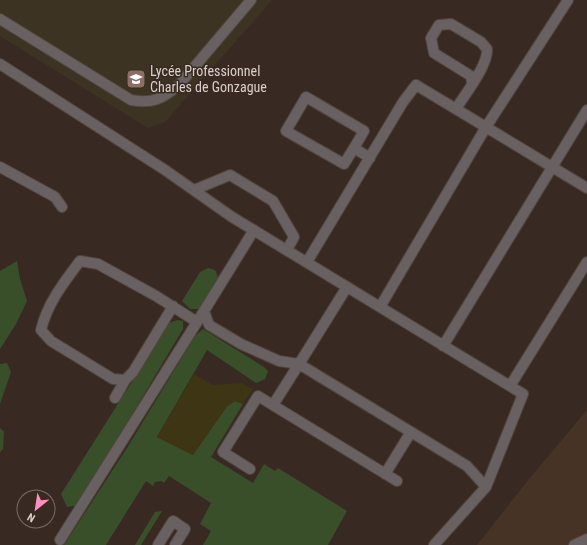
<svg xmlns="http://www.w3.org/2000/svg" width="587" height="545" viewBox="0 0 587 545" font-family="'Roboto Condensed',sans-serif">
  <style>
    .built { fill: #473226 }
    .education { fill: #3d3323 }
    .green { fill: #394f2a }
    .sand { fill: #3d3514 }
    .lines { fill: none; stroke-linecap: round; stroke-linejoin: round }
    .minor-casing { stroke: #52453d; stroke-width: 12 }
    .minor { stroke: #696062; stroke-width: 10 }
    .labels { text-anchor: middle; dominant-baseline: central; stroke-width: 3; stroke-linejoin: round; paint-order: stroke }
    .poi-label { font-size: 14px; fill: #dbd1cc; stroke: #382a22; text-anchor: start }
  </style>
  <rect width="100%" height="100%" fill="#382a22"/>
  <path class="built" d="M587,410V545H477L529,479Z"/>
  <path class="education" d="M0,0H272L165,122L148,128L0,36Z"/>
  <path class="green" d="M17,261L20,279L27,301L16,324L0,349V271Z
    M208,268L215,270L218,277L200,309H190L182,301L200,272Z
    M177,320L183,321V329L78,505L67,507L61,494L169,323Z
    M203,329L264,367L268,371L265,379L256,383L207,350L157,437L193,455L227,406L235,401L243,404L211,457L253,483L264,464L275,471L278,468L347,511L328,545H203L211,531L200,524L211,503L169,476L164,483L161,481L155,482L153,486L146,481L106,545H64L127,448L195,336Z
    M7,363L11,372L0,404V364Z
    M0,428L4,432L3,449L0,452Z
    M162,511L141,545H135L155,512Z"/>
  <path class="sand" d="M194,374L213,385L242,383L253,389L243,404L235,401L227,406L193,455L157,437Z"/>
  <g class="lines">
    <defs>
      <path id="minor" d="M0,19L131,100C153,104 162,99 179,85L251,0
        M0,64L165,170L232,217L523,394L486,487L434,545
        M456,109C465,94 488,66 487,49L481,42L451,24L439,25L431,38L434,53L471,76L472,83
        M354,148L364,131L306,97L286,131L344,164L354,148L370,158
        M0,167L55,197L62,207
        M194,190L230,175L273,201L294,237L287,250
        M254,230L204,311L209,325L241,344L279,361L299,364L273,405
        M307,262L403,102L416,85L587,188
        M347,287L299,364L467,466L486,487
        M173,306L133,372L125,380L113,379L51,341L41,330C47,304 64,282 80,261L98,264L156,296L197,322
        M380,307L486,127L568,0
        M443,346L587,110
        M510,386L587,262
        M115,398L125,380
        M250,469L223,452L258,396L397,481
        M385,474L411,432
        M60,540L204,311
        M158,545L173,521L185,529L175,545
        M574,545L587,539"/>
    </defs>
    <use href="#minor" class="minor-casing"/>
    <use href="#minor" class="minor"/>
  </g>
  <defs>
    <symbol id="school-square" viewBox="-11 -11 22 22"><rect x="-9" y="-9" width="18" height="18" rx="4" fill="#8d6e63" stroke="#382a22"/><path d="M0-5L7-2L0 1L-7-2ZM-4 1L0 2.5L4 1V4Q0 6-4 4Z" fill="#fff"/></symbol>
  </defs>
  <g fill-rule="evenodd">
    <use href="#school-square" x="125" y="68" width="22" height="22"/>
  </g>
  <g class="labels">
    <g class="poi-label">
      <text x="150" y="71">Lycée Professionnel<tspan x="150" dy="16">Charles de Gonzague</tspan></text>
    </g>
  </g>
  <g transform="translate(36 509) rotate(210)"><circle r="19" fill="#382a22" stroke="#796d66"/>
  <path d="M0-3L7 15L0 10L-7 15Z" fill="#fd8ebe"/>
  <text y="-6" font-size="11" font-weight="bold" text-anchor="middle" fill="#dbd1cc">N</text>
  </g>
</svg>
